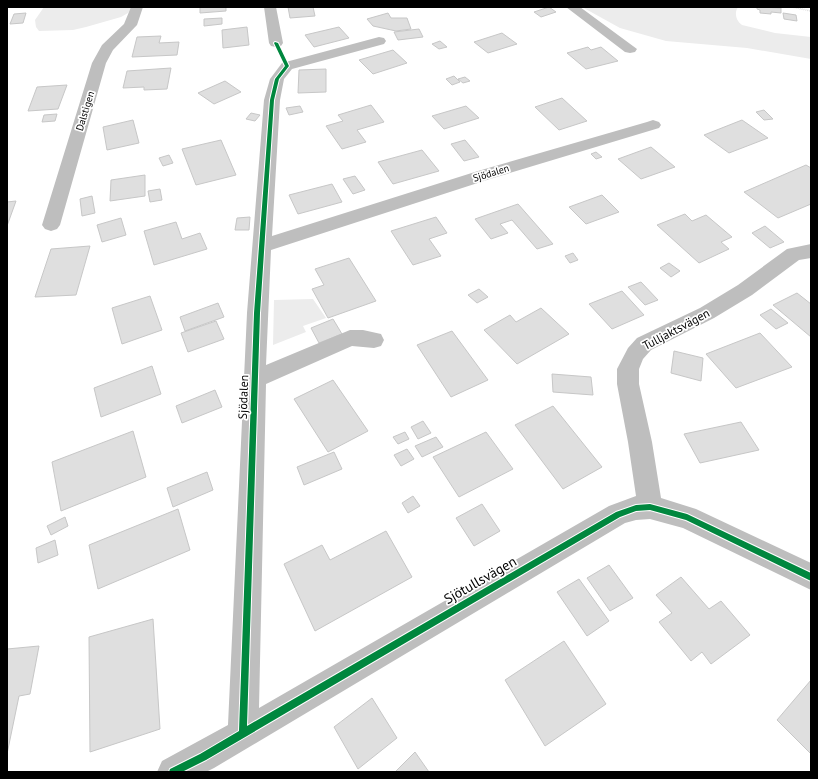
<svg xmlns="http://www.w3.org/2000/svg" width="818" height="779" viewBox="0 0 818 779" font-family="'PT Sans',sans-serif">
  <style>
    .green { fill: #ececec }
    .building { fill: #dfdfdf; stroke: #c7c7c7 }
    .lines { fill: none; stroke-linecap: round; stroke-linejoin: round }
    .path { stroke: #b9b9b9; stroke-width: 1.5; stroke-dasharray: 0.5 1.5; stroke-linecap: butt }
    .minor { fill: #bebebe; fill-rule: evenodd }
    .cycleway-casing { stroke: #fff; stroke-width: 2 }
    .cycleway { fill: #00873e; fill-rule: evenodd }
    .labels { text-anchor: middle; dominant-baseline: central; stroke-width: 3.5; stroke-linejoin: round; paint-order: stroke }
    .far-street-label { font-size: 10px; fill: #000; stroke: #fff }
    .street-label { font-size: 12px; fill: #000; stroke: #fff }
    .near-street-label { font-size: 14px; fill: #000; stroke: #fff }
  </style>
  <rect width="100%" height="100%" fill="#fff"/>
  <path class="green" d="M44,7H132L128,13L121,17L86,27L73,30L39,31L36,27L35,20Z
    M582,7H738C734,13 736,21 742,25L775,33L811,37V59L747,48L666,41L620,28Z
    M313,299L326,318L303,326L306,332L273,345L274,300Z"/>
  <path class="building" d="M200,7H226V11L200,13Z
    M288,7H313L315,16L290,18Z
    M549,7L556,12L541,17L534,12Z
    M757,7L781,8V13L771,12V14L760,13V10L757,9Z
    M26,13L23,23L10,24L14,14Z
    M388,13L391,18H407L411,29L396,31L373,26L367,19Z
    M783,13L796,15L797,21L784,19Z
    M222,18V24L204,26V19Z
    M247,27L249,45L223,48L222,30Z
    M339,27L349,38L314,47L305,35Z
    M419,29L423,37L398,40L394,32Z
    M502,33L517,44L488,53L474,42Z
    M161,36L159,43L179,42L177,55L132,57L137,37Z
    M440,41L447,47L439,49L432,44Z
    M588,47L591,50L601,47L618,61L586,69L567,53Z
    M393,50L407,63L373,74L359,60Z
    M171,68L167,89L144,90V87L123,88L127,71Z
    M326,69V92L298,93L299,70Z
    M454,76L460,82L452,85L446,79Z
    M465,77L470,81L463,83L458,79Z
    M225,81L241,92L214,104L198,93Z
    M67,85L58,109L28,111L37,87Z
    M562,98L587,121L559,130L535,107Z
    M371,105L384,122L357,130L366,142L342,149L326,126L343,121L338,115Z
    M300,106L303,112L289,115L286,108Z
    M466,106L479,118L444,129L432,116Z
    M764,110L773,119L764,120L756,112Z
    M251,113L260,115L255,121L246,119Z
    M57,114L55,121L42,122L44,115Z
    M133,120L139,143L107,150L103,127Z
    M742,120L768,138L729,153L704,135Z
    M221,140L236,175L196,185L182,149Z
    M465,140L479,157L464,161L451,144Z
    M651,147L675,167L641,179L618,159Z
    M422,150L439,171L393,184L378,162Z
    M596,152L602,157L596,159L591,154Z
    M169,155L173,163L163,166L159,158Z
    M806,165L811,168V204L778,218L744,192Z
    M145,175V196L110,201L111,180Z
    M355,176L365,190L353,194L343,179Z
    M332,184L342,202L298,214L289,195Z
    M160,189L162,200L150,202L148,191Z
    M602,195L619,212L586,224L569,207Z
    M92,196L95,213L82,216L80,199Z
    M16,201L7,226V202Z
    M518,204L553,244L537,249L512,220L500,224L508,233L491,239L475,219Z
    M685,214L692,221L706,215L732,237L721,242L729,249L699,263L657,225Z
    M250,217L249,230H235L237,218Z
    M436,217L447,233L429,239L441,256L413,265L391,231Z
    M121,218L126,235L102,242L97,225Z
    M176,222L182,239L200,233L207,249L154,265L144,231Z
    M765,226L784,242L770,248L752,233Z
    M90,246L76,295L35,297L51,249Z
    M573,253L578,260L570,263L565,256Z
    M349,258L376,301L328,318L312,289L324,285L315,269Z
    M669,263L680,271L671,277L660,268Z
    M641,282L658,300L645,305L628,287Z
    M479,289L488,297L477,303L468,295Z
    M622,291L644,315L612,329L589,304Z
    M797,293L811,304V337L773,305Z
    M150,296L162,330L122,344L112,308Z
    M218,303L224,317L185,331L180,317Z
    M541,308L569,334L517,364L484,330L510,315L516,322Z
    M771,309L788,323L776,329L760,315Z
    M333,319L342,334L319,343L311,328Z
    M216,321L224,339L188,352L181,333Z
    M452,331L488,380L451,397L417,345Z
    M760,333L792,367L736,388L706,354Z
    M674,351L703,358L701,381L671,373Z
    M152,366L161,394L101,417L94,388Z
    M552,374L591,377L593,395L553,392Z
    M333,380L368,431L328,452L294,399Z
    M215,390L222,407L182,423L176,406Z
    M553,406L602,467L563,489L515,425Z
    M423,421L431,433L418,439L411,427Z
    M741,422L759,450L700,463L684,434Z
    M133,431L146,477L61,511L52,462Z
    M405,432L409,439L398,444L393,437Z
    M486,432L513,469L459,497L433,457Z
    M436,437L443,447L422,457L415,446Z
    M407,449L414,459L401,466L394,455Z
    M334,452L342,469L304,485L297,467Z
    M207,472L213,490L173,507L167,488Z
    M413,496L420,506L408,513L402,503Z
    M482,504L500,531L474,546L456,518Z
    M178,509L190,550L98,589L89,545Z
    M65,517L68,526L51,535L47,526Z
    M386,531L412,577L315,631L284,564L322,545L330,560Z
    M55,540L58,555L38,563L36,548Z
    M609,565L633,598L610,611L587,578Z
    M681,577L709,609L721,601L750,635L711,664L702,652L691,661L659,622L672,613L656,595Z
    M579,579L609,621L587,636L557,592Z
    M153,619L160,729L90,752L89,637Z
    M564,641L606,704L545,746L505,680Z
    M39,646L30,694L19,696L7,754V649Z
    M811,680V754L777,720Z
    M372,698L397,738L358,769L334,727Z
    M415,752L429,772H395Z"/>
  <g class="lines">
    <path class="path" d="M792,7L811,11"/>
    <path class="minor" d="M131,7H143L137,25L113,50L106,63L60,225L57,229L51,231L45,229L42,225L92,63L102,45L124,24Z
      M264,7H276L283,43L281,46L276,47L271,46L269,43Z
      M566,7H580L637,49L635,52L630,53L625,52Z
      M379,37L384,38L386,41L384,44L292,69L284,79L280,100L272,236L478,171L647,122L653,120L659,122L661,125L659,128L490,179L271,250L266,365L350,330H363L381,334L384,340L381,346L374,348L352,346L266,384L259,708L609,506L636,496L628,442L617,384V369L628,348L637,338L700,308L738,285L787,249L811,244V258L799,260L752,295L714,318L651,350L643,359L639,369V384L652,442L661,498L696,509L811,563V590L683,528L650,519L636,520L625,523L214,768L206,772H157L162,761L228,725L247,313L264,100L270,79L282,63Z"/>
    <defs>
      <path id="cycleway" d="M275,42L278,43L289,66L279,79L274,100L260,313L247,726L616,512L636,505L650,504L687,514L811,573V581L686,520L650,510L636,511L620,517L206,760L182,772H169L170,769L200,754L239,731L254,313L270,100L275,79L285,66L274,43Z"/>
    </defs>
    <use href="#cycleway" class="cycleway-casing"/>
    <use href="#cycleway" class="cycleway"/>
  </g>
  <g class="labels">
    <g class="far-street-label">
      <text transform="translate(85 111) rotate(-73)">Dalstigen</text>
      <text transform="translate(491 173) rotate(-17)">Sjödalen</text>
    </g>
    <g class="street-label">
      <text transform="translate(676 329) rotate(-28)">Tulljaktsvägen</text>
      <text transform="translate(243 397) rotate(-88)">Sjödalen</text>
    </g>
    <g class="near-street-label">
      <text transform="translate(480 580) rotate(-30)">Sjötullsvägen</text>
    </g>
  </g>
  <rect width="818" height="779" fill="none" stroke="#000000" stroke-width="16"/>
</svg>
